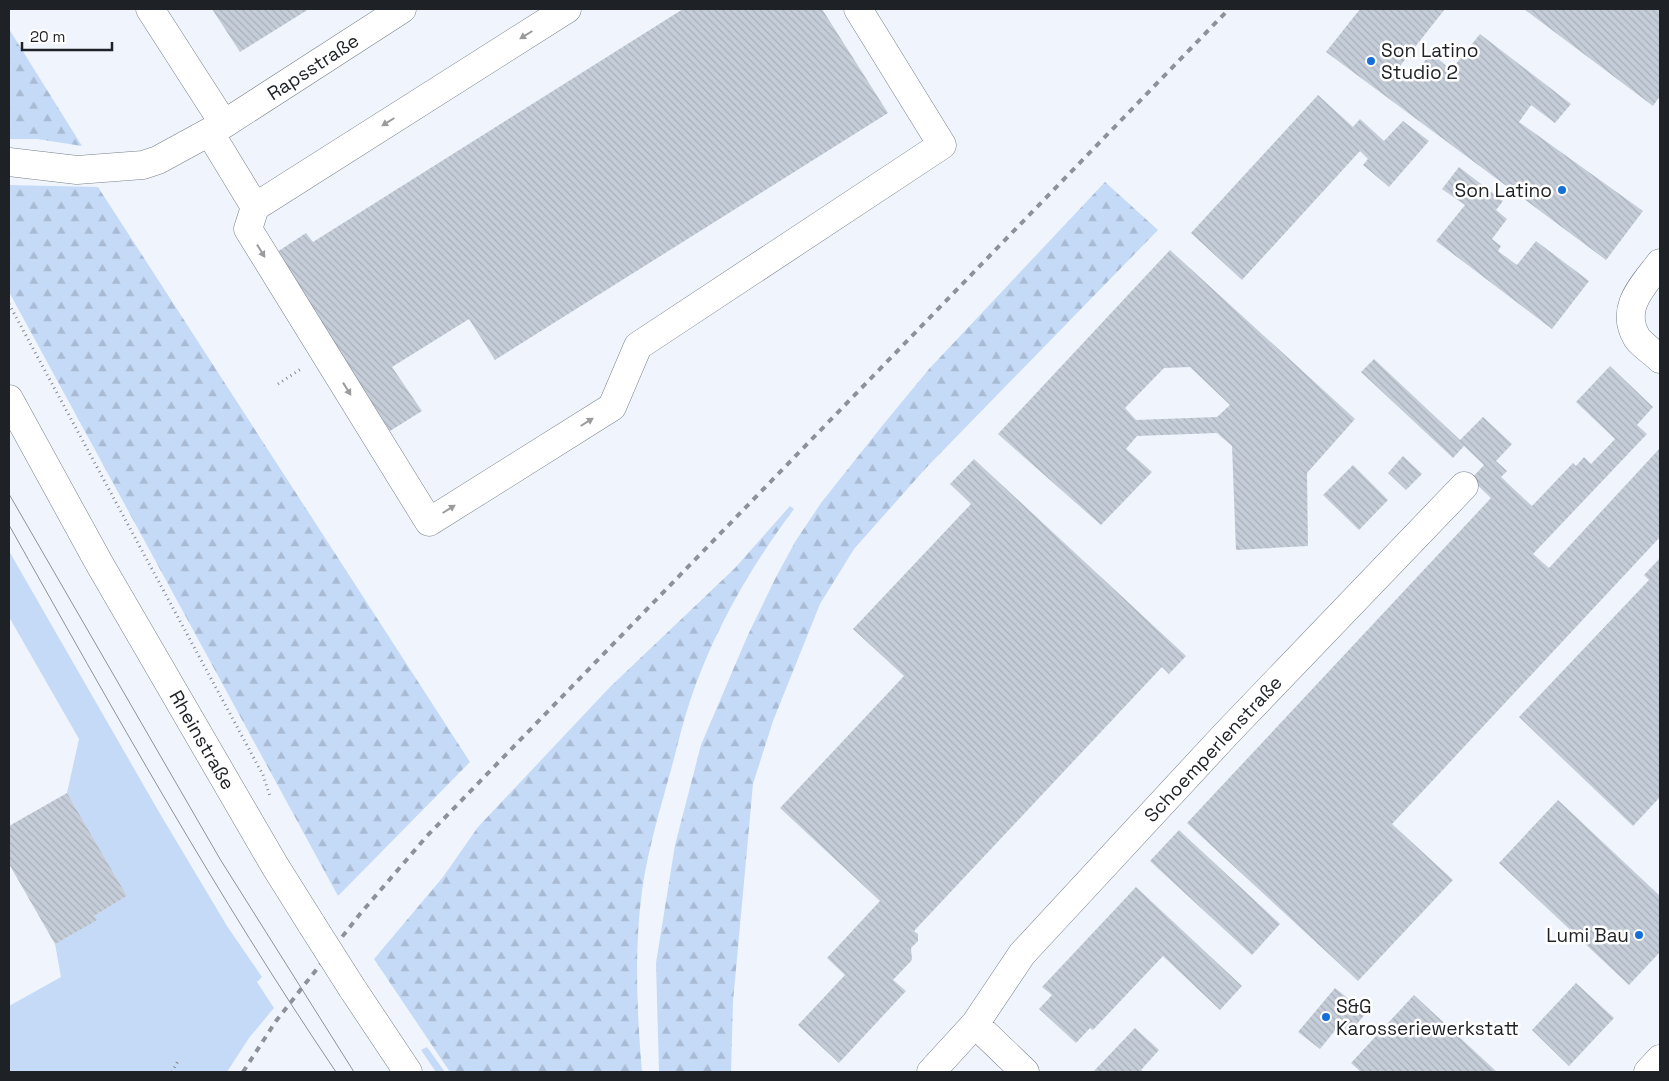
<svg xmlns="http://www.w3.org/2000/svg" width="1669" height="1081" viewBox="0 0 1669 1081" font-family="'Space Grotesk',sans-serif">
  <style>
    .green { fill: #c5daf7 }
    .forest { fill: url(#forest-firs) }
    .building { fill: url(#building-back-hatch); fill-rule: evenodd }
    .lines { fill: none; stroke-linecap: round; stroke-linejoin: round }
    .minor-casing { stroke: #78808b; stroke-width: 29 }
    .major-casing { stroke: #78808b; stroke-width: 29 }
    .path { stroke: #84888e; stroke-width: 3; stroke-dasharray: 1 4; stroke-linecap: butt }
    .minor { stroke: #fff; stroke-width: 28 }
    .major { stroke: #fff; stroke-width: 28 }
    .tram { stroke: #8e9298; stroke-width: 1 }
    .rail { stroke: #8e9298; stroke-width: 4; stroke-dasharray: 6 6; stroke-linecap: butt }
    .major-bridge-casing { stroke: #78808b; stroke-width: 29; stroke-linecap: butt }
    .major-bridge { stroke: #fff; stroke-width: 28 }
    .oneway { fill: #9a9b9d }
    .poi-dot { fill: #156fd8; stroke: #fff; stroke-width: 2 }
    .labels { text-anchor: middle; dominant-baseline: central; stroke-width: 5; stroke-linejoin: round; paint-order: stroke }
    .poi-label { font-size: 19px; fill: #1e2125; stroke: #fff; text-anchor: start }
    .street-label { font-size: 19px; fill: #1e2125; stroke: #fff }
  </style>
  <defs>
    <pattern id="forest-firs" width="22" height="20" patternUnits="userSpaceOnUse" patternTransform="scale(1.25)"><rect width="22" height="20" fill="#c5daf7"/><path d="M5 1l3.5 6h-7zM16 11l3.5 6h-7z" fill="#a9bbd4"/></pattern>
    <pattern id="building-back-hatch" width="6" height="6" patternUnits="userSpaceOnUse" patternTransform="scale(1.25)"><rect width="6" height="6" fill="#c5cdd9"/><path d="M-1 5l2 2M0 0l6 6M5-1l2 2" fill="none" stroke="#a9b0ba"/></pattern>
  </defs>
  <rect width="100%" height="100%" fill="#f0f5fd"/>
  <path class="green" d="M9,551L159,812L227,926L262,977L257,982L274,1008L249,1038L227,1072H9V1006L61,977L55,944L94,916L127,896L67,793L79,739L9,617Z
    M427,1047L445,1072H436L421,1050Z"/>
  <path class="forest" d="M9,29L82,146L37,139H9Z
    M1105,182L1158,230L926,468L854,549L820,604L773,721L753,784L733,1002L731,1072H659L656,963L675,845L701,745L747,637L775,579L795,542L821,503L882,426L929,369Z
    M9,185L98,187L470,762L338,896L9,292Z
    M790,506L794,509C751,566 713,632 690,701C681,728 675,757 667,784C657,820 647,855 642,891C634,951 637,1013 642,1072H450L374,959L443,877L478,827L610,687L735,568Z"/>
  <path class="building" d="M212,9H309L240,52Z
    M683,9H822L888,113L495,360L469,319L392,367L422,411L390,431L274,254L306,233L313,242Z
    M1360,9H1445L1396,71L1409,81L1431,53L1451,70L1480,34L1571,104L1555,123L1531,105L1519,122L1643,211L1606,260L1326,52Z
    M1524,9H1660V96L1653,106Z
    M1318,95L1353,127L1360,119L1384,141L1403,121L1429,141L1389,187L1363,165L1368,159L1360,151L1242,280L1191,233Z
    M1459,167L1503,201L1496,210L1507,219L1492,239L1501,246L1498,251L1517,265L1536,241L1589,281L1552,329L1436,241L1465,205L1442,189Z
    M1170,250L1355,419L1307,473L1308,546L1236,550L1232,446L1217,433L1137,436L1126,449L1152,472L1101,525L998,434ZM1190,367L1230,405L1217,417L1136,420L1125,408L1164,368Z
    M1374,359L1460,440L1483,417L1512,444L1496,461L1507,471L1501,477L1532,506L1573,463L1576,466L1584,457L1591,464L1615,439L1576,402L1610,366L1653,407L1637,425L1647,434L1533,554L1549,568L1660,448V537L1392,824L1453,880L1358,981L1187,823L1491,498L1471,479L1484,465L1464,446L1453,458L1361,372Z
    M1403,456L1422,474L1406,490L1388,473Z
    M974,459L1186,656L1169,674L1162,667L914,931L918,934V941L911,948L912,960L893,980L906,991L839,1063L798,1025L845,975L827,958L880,901L780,808L904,676L853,629L971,504L950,484Z
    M1353,465L1388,500L1359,530L1323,495Z
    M1660,558V797L1633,826L1519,717L1649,580L1644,575Z
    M67,793L127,896L94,916L97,920L55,944L9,864V826Z
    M1558,800L1660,896V952L1629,985L1499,863Z
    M1179,830L1280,924L1252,955L1150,861Z
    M1136,887L1242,986L1220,1010L1163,956L1093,1030L1090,1028L1076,1043L1039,1009L1052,995L1042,987Z
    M1576,983L1614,1018L1569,1066L1532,1030Z
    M1335,988L1366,1013L1347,1036L1337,1028L1320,1049L1298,1032Z
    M1414,995L1497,1072H1361L1351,1063Z
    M1135,1028L1159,1050L1141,1070L1144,1072H1093Z"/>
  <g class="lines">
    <defs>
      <path id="minor" d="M150,9L224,124
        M567,9L255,207L248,229L429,522L612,407L638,346L942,145L858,9
        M210,133L255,207
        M9,162L77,170L143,165L158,160L224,124L402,9
        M1660,263C1643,286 1619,308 1637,338C1642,345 1653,352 1660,359
        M975,1024L1025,1072
        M931,1072L975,1024L1022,954L1226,734L1464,486
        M1648,1072L1660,1059"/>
      <path id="major" d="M9,399L99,563L275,866L312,925
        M352,988L408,1072"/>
    </defs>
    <use href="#minor" class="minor-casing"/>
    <use href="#major" class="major-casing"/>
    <path class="path" d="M9,304L263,775L270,796
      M278,384L301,369
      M172,1072L178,1061"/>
    <use href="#minor" class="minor"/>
    <use href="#major" class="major"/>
    <path class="tram" d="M9,494L220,859L354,1072
      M9,525C113,710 217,896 336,1072"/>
    <path class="rail" d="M243,1072L276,1021L360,914L427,836L1229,9"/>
    <defs>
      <path id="major-bridge" d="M312,925L352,988"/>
    </defs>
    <use href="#major-bridge" class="major-bridge-casing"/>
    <use href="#major-bridge" class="major-bridge"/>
  </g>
  <defs><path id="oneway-solid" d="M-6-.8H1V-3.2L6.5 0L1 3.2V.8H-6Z" transform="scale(1.25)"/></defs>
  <g class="oneway">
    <use href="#oneway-solid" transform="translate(526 35) rotate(148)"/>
    <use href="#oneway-solid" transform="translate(388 122) rotate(148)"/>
    <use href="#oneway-solid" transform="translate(261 251) rotate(58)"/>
    <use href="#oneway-solid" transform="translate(347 389) rotate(58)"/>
    <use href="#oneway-solid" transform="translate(587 422) rotate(-32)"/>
    <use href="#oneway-solid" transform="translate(449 509) rotate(-32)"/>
  </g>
  <g class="poi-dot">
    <circle cx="1371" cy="61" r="5"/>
    <circle cx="1562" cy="190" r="5"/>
    <circle cx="1639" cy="935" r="5"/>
    <circle cx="1326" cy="1017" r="5"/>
  </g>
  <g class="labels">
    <g class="poi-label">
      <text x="1381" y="50">Son Latino<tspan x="1381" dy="22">Studio 2</tspan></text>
      <text x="1552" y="190" text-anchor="end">Son Latino</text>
      <text x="1629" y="935" text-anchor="end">Lumi Bau</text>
      <text x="1336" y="1006">S&amp;G<tspan x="1336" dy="22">Karosseriewerkstatt</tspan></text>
    </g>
    <g class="street-label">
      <text transform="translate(313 67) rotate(-33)">Rapsstraße</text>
      <text transform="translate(202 740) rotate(60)">Rheinstraße</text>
      <text transform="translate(1213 749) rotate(-47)">Schoemperlenstraße</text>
    </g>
  </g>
  <rect width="1669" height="1081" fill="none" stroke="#1e2125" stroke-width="20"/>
  <path d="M22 42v8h90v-8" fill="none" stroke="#1e2125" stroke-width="2.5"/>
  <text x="30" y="42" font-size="15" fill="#1e2125" stroke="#ffffff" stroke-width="4" paint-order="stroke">20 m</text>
</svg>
